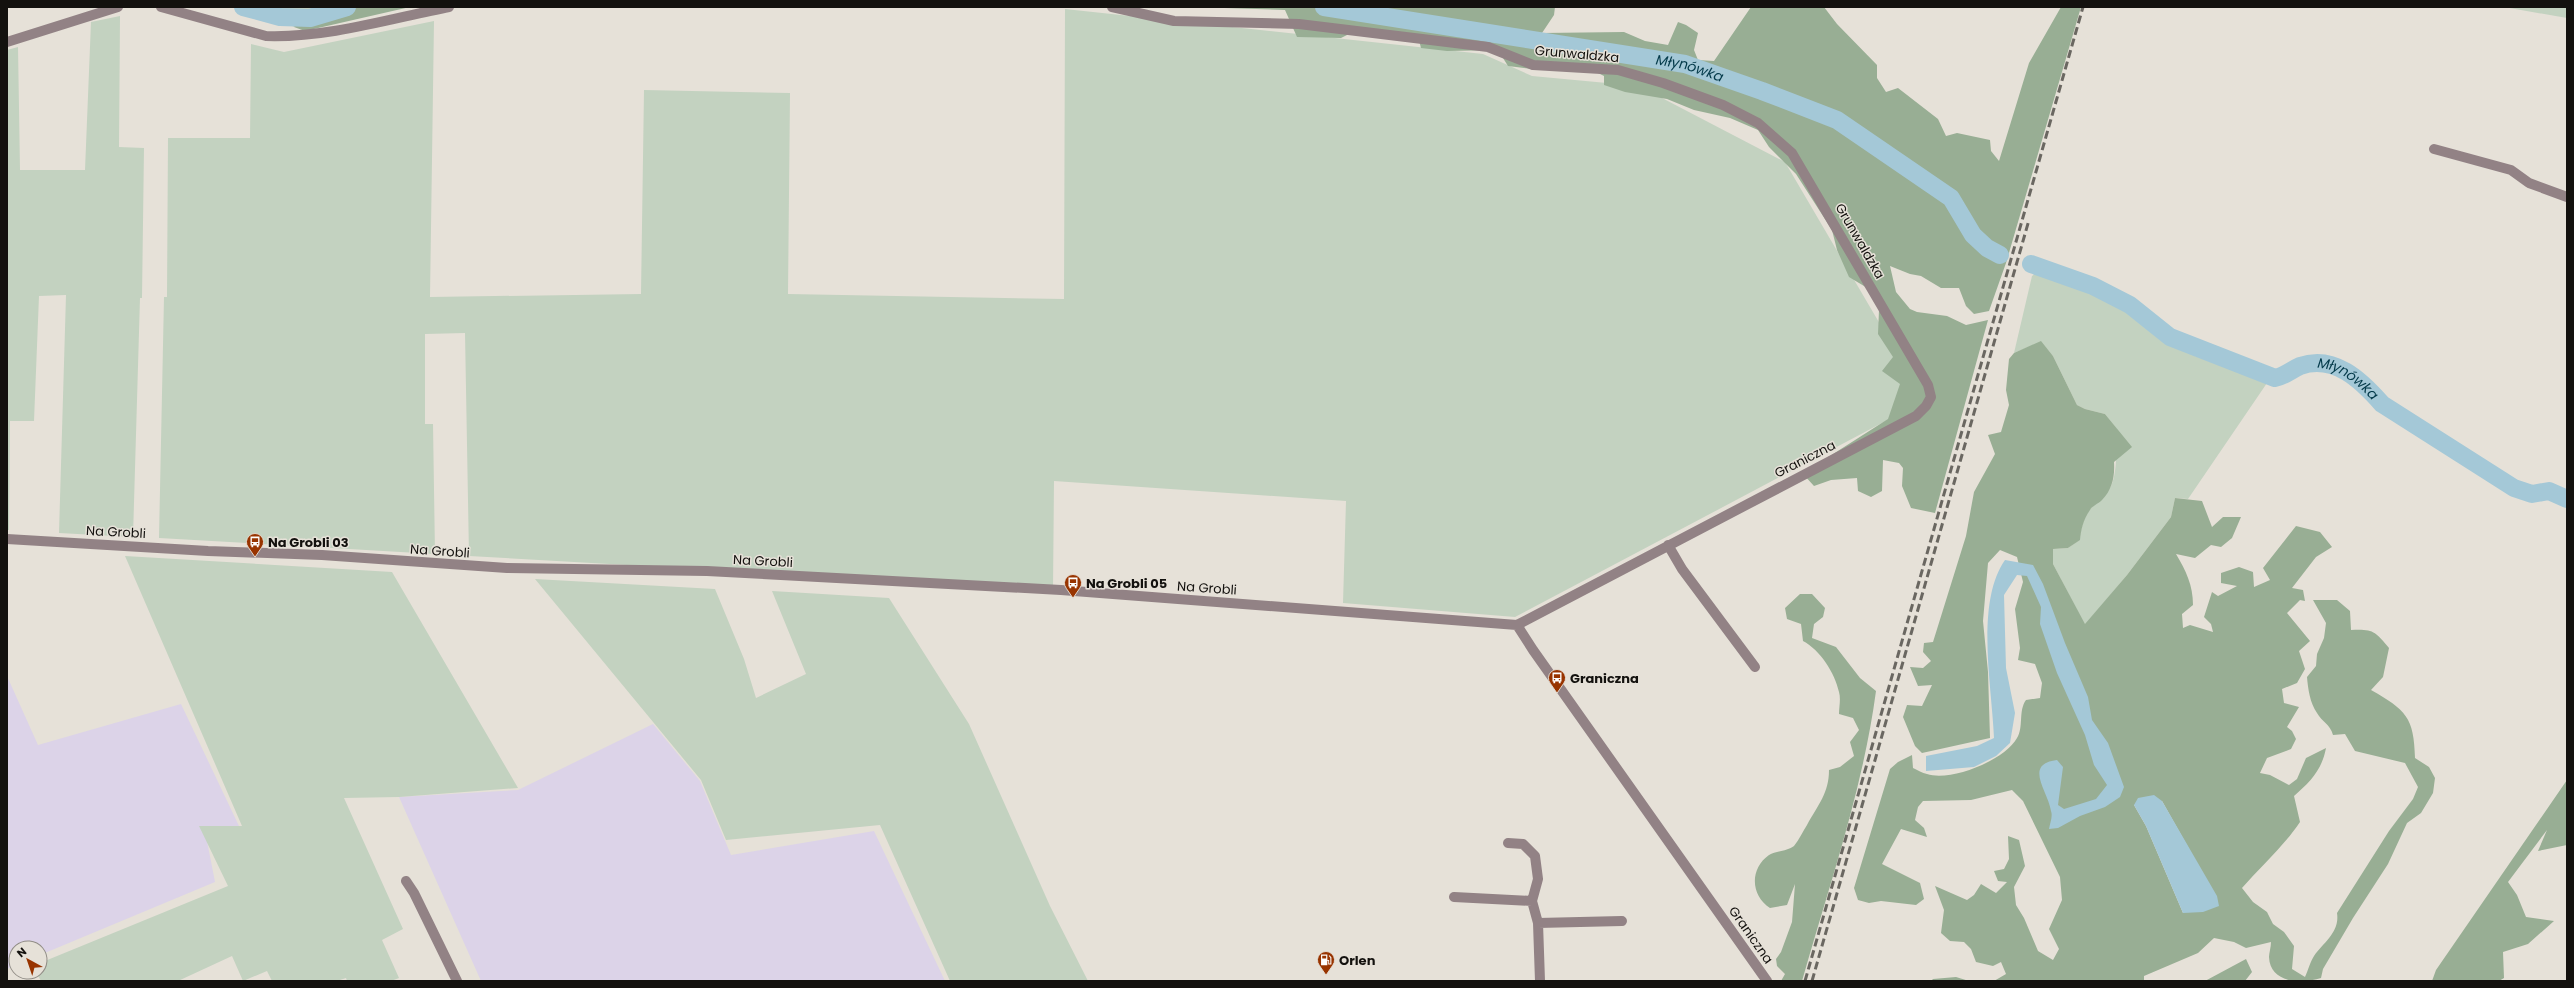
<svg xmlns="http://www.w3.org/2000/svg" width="2574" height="988" viewBox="0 0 2574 988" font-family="Poppins,sans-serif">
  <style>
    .industrial { fill: #dcd3e8 }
    .green { fill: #c3d2c0 }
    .forest { fill: #98ae94; fill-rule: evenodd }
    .water { fill: #a4c8d7 }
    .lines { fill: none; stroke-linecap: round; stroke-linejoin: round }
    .river { stroke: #a4c8d7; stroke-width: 18 }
    .minor { stroke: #928285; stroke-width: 10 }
    .rail { stroke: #6a6761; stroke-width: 3; stroke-dasharray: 8 4; stroke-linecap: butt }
    .labels { text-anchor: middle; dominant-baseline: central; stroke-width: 3; stroke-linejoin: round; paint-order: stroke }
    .street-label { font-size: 13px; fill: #13110e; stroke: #e6e1d8 }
    .poi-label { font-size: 13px; font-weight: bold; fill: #13110e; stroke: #e6e1d8; text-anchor: start }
    .water-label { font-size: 14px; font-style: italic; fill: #043a4a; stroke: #e6e1d8 }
  </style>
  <rect width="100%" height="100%" fill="#e6e1d8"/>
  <path class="industrial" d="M7,676L38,745L181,704L239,826L207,841L215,882L40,955V948H16V965L7,969Z
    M653,724L700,781L731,855L874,831L945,981H481L399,797L518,790Z"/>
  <path class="green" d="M258,7H330L300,16L294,27Z
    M2504,7H2567V18Z
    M1065,9L1483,54L1532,76L1639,86L1785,162L1921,394L1914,406L1515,617L1343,603L1346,501L1054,481L1053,589L469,556L465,333L425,334V424H433L435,554L159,538L164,297H167L168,138H250L251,44L284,52L434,21L430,297L641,294L644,90L790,93L788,294L1064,299Z
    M120,16L119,147L144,148L142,298H140L133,537L59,533L66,295L39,296L34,421H10L9,530H7V50L18,47L20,170H85L91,22Z
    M2047,264L2076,271L2137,302L2174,336L2200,348L2195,356L2267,383L2188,499L2175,498L2171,517L2127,575L2085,625L2053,564V549L2068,548L2079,540C2081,530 2083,517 2091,508C2098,501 2105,497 2110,488C2118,474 2116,446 2117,429L2105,414L2085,409L2077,405L2053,356L2041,342L2014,353L2032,276Z
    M125,556L392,572L518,788L399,797L344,798L403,929L382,940L399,978L391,981H347L346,978L337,981H272L267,971L243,981L232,956L178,981H41L36,972H40V963L228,886L199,826H242Z
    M535,579L715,589L744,659L756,698L806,674L772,591L889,598L969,724L1050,906L1088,981H950L880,825L726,840L701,780Z"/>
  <path class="forest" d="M330,7H410L305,31L294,27L300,16Z
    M1193,7H1555L1554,15L1542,33L1624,32L1645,41L1668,45L1678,22L1686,25L1698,33L1694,50L1698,60L1714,61L1751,7H1824L1837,24L1877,65V78L1886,92L1898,88L1938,119L1946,136L1957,133L1990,140L1991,151L1999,161L2029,63L2061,7H2081L2006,263L1989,311L1974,314L1966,306L1959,288H1941L1921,276L1910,274L1890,266L1896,292L1910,309L1917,312L1947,316L1966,325L1988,320L1935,513L1911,508L1902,486L1903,468L1899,463L1883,460L1882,491L1871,497L1858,491L1857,478L1831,480L1814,486L1804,475L1808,470L1888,419L1900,384L1882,371L1893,357L1878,334L1879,310L1869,289L1849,277L1837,250L1832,230L1796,174L1769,147L1758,130L1730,118L1694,110L1667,99L1625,92L1604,85V76L1580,64L1540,70L1508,66L1498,50L1447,51L1421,48L1418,36L1355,31L1341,38L1297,37L1285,10Z
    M2041,341L2053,356L2077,405L2085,409L2105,414L2132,447L2114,462C2115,477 2112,490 2102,500C2098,504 2092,506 2090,510C2083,520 2081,530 2080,540L2068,548L2053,549V564L2085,624L2127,575L2171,517L2175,498L2202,501L2212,527L2223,517H2241L2232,538L2221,547L2211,545L2195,558L2176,554C2186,571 2193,585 2193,605L2182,614L2183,628L2190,625L2213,632L2211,624L2204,617L2212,592L2218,596L2237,586L2221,583V573L2239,567L2253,572L2254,587L2270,580L2263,568L2296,526L2320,532L2332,547L2316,557L2292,588L2303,590L2305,601L2300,600L2287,613L2310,641L2299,651L2305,669L2297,683L2282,689L2284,703L2299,707L2287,727L2292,731L2296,739L2291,749L2267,758L2260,773L2270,775L2289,785L2297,779L2306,758L2326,748C2322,770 2310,782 2294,796L2300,822C2284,846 2261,866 2242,888L2253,902L2267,912L2273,924L2284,932L2294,946L2292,969L2305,977C2308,971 2310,962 2314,956C2324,942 2340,932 2337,913L2389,831L2413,799L2418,787L2405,763L2355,751L2345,734L2333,735C2330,724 2322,722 2317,713C2310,703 2308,689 2307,677L2316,666L2317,654L2324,638L2326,623L2313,600H2337L2350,611L2351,630C2373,629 2375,631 2389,648L2383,677L2371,690C2406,710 2414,717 2415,758L2429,767L2435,778L2433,793L2421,813L2407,823L2388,864L2353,918L2323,969L2321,978C2303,984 2270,984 2269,957C2269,953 2271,947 2271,942L2246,948L2234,942L2214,938L2198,953L2144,976V981H1994L2006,974L2001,962L1993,966L1976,962L1971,949L1964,942L1950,941L1941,933L1944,910L1935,886L1967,900L1974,895L1981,884L1996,893L2007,882L1998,881L1994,871L2004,869L2009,859L2008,836L2019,840L2025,866L2014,887L2016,905L2024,918L2038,951L2053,960L2059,949L2049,929L2062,900L2060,877L2023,801L2012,790L1971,800L1923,801L1918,807L1915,820L1924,828L1927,837L1901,829L1882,864L1920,883L1924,899L1916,905L1881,901L1869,903L1858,900L1854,888L1890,769L1898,762L1912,755L1913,768C1918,770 1922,773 1927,774C1951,782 2005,760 2017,738C2024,727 2018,711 2026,700L2040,698L2042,683L2035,664L2018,660L2020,648L2015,609L2023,582L2017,557L2000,550L1988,563L1983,621L1988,672L1990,738L1922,753L1915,746L1903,717L1907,705L1922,706L1932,685L1918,686L1910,667L1923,668L1931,661L1923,652L1924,643L1933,642L1966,536L1974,492L1995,454L1988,435L2001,432L2009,405L2006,390L2009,359L2014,353ZM2162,801L2189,849L2183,913L2146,826L2134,805Z
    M1800,594H1812L1825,608L1823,617L1814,624L1812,638L1836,647L1860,678L1876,691C1863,789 1829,886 1802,981H1781L1785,974L1777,966L1776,959L1781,952L1792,922L1795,884L1787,905L1770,908C1751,896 1749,869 1769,855C1776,851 1788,851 1794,846C1799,840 1803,831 1807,825C1818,805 1829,793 1829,770L1840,767L1854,756L1850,742L1859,730L1853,718L1839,714C1839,707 1841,699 1839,692C1835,673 1820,650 1803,641L1801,624L1787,619L1785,608Z
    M2567,780V845L2538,851L2547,830L2508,882L2517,895L2526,917L2554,921L2528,944L2503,952L2504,978L2499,981H2432L2436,970Z
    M2246,959L2252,972L2245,981H2205Z
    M1956,977L1969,981H1931L1933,979Z"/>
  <path class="water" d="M2005,560L2033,565L2043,584L2065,643L2088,697L2092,720L2108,743L2124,787L2120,797L2105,807L2080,816L2058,828L2049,829C2050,823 2053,816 2051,811C2048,791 2023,764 2057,760L2063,767L2058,805L2064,809L2096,799L2107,785L2094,765L2085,735L2057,673L2040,624L2041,607L2027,576L2017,575L2004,595L2006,668L2015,713L2010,743L1996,756L1974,767L1926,771V756L1977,746L1994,738C1992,687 1975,603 2005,560Z
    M2154,795L2162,801L2217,896L2219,906L2203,912L2183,913L2146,826L2134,805L2138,798Z"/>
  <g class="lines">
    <g class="river">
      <path d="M243,7L280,17L310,18L347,7"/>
      <path id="s1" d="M1324,7L1685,64L1762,91L1837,120L1951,198L1973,235L1987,248L2000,255"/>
      <path id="s2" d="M2031,264L2093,286L2130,305L2170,337L2275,378C2285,376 2291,370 2300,366C2334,354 2361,380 2382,404L2514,488L2532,494L2549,491L2567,499"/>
    </g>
    <path class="minor" d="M161,7L266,36C327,38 389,19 449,7
      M1112,7L1174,21L1299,24L1488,47L1533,65L1618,70L1663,83L1723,105L1758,123L1792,153L1928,385L1931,397L1926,406L1916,416L1517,625
      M7,42L118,7
      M2434,149L2511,170L2529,183L2567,197
      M7,539L208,551L322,555L507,568L707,571L1061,590L1517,625
      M1668,545L1682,569L1755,667
      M1517,625L1533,650L1767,981
      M1508,843L1523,844L1535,856L1538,879L1532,901L1538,923L1540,981
      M406,881L414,893L457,981
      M1454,897L1532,901
      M1538,923L1622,921"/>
    <path class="rail" d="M1805,981L2083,7
      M1812,981L2029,220"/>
  </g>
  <defs>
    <symbol id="bus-pin" viewBox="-11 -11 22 30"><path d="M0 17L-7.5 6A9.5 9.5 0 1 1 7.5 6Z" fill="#983400" stroke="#e6e1d8"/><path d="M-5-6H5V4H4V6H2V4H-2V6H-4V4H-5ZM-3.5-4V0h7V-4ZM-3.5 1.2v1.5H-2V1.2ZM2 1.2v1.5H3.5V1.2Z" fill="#fff"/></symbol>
    <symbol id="fuel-pin" viewBox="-11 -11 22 30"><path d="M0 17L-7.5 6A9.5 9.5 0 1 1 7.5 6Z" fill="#983400" stroke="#e6e1d8"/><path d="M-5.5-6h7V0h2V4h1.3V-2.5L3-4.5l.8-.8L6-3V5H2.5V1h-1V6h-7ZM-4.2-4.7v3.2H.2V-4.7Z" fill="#fff"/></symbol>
  </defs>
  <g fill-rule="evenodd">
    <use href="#bus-pin" x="245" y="532" width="20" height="27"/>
    <use href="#bus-pin" x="1063" y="573" width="20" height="27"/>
    <use href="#bus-pin" x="1547" y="668" width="20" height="27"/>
    <use href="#fuel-pin" x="1316" y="950" width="20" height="27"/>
  </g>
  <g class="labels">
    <g class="street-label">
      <text transform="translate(1577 54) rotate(5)">Grunwaldzka</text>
      <text transform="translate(1860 241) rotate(60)">Grunwaldzka</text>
      <text transform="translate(1805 459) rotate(-27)">Graniczna</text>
      <text transform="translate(116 532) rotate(3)">Na Grobli</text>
      <text transform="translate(440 551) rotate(4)">Na Grobli</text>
      <text transform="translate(763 561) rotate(3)">Na Grobli</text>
      <text transform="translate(1207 588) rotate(4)">Na Grobli</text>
      <text transform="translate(1751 935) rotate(55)">Graniczna</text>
    </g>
    <g class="poi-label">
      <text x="268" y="542">Na Grobli 03</text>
      <text x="1086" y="583">Na Grobli 05</text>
      <text x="1570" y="678">Graniczna</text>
      <text x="1339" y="960">Orlen</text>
    </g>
    <g class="water-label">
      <text stroke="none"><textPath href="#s1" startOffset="371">Młynówka</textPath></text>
      <text stroke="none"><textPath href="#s2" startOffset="352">Młynówka</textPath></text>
    </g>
  </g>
  <rect width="2574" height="988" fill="none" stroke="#13110e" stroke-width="16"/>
  <g transform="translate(28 960) rotate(320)"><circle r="19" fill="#e6e1d8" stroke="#928e87"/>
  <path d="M0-3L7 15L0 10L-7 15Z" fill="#983400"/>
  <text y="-6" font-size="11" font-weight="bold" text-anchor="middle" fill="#13110e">N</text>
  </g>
</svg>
